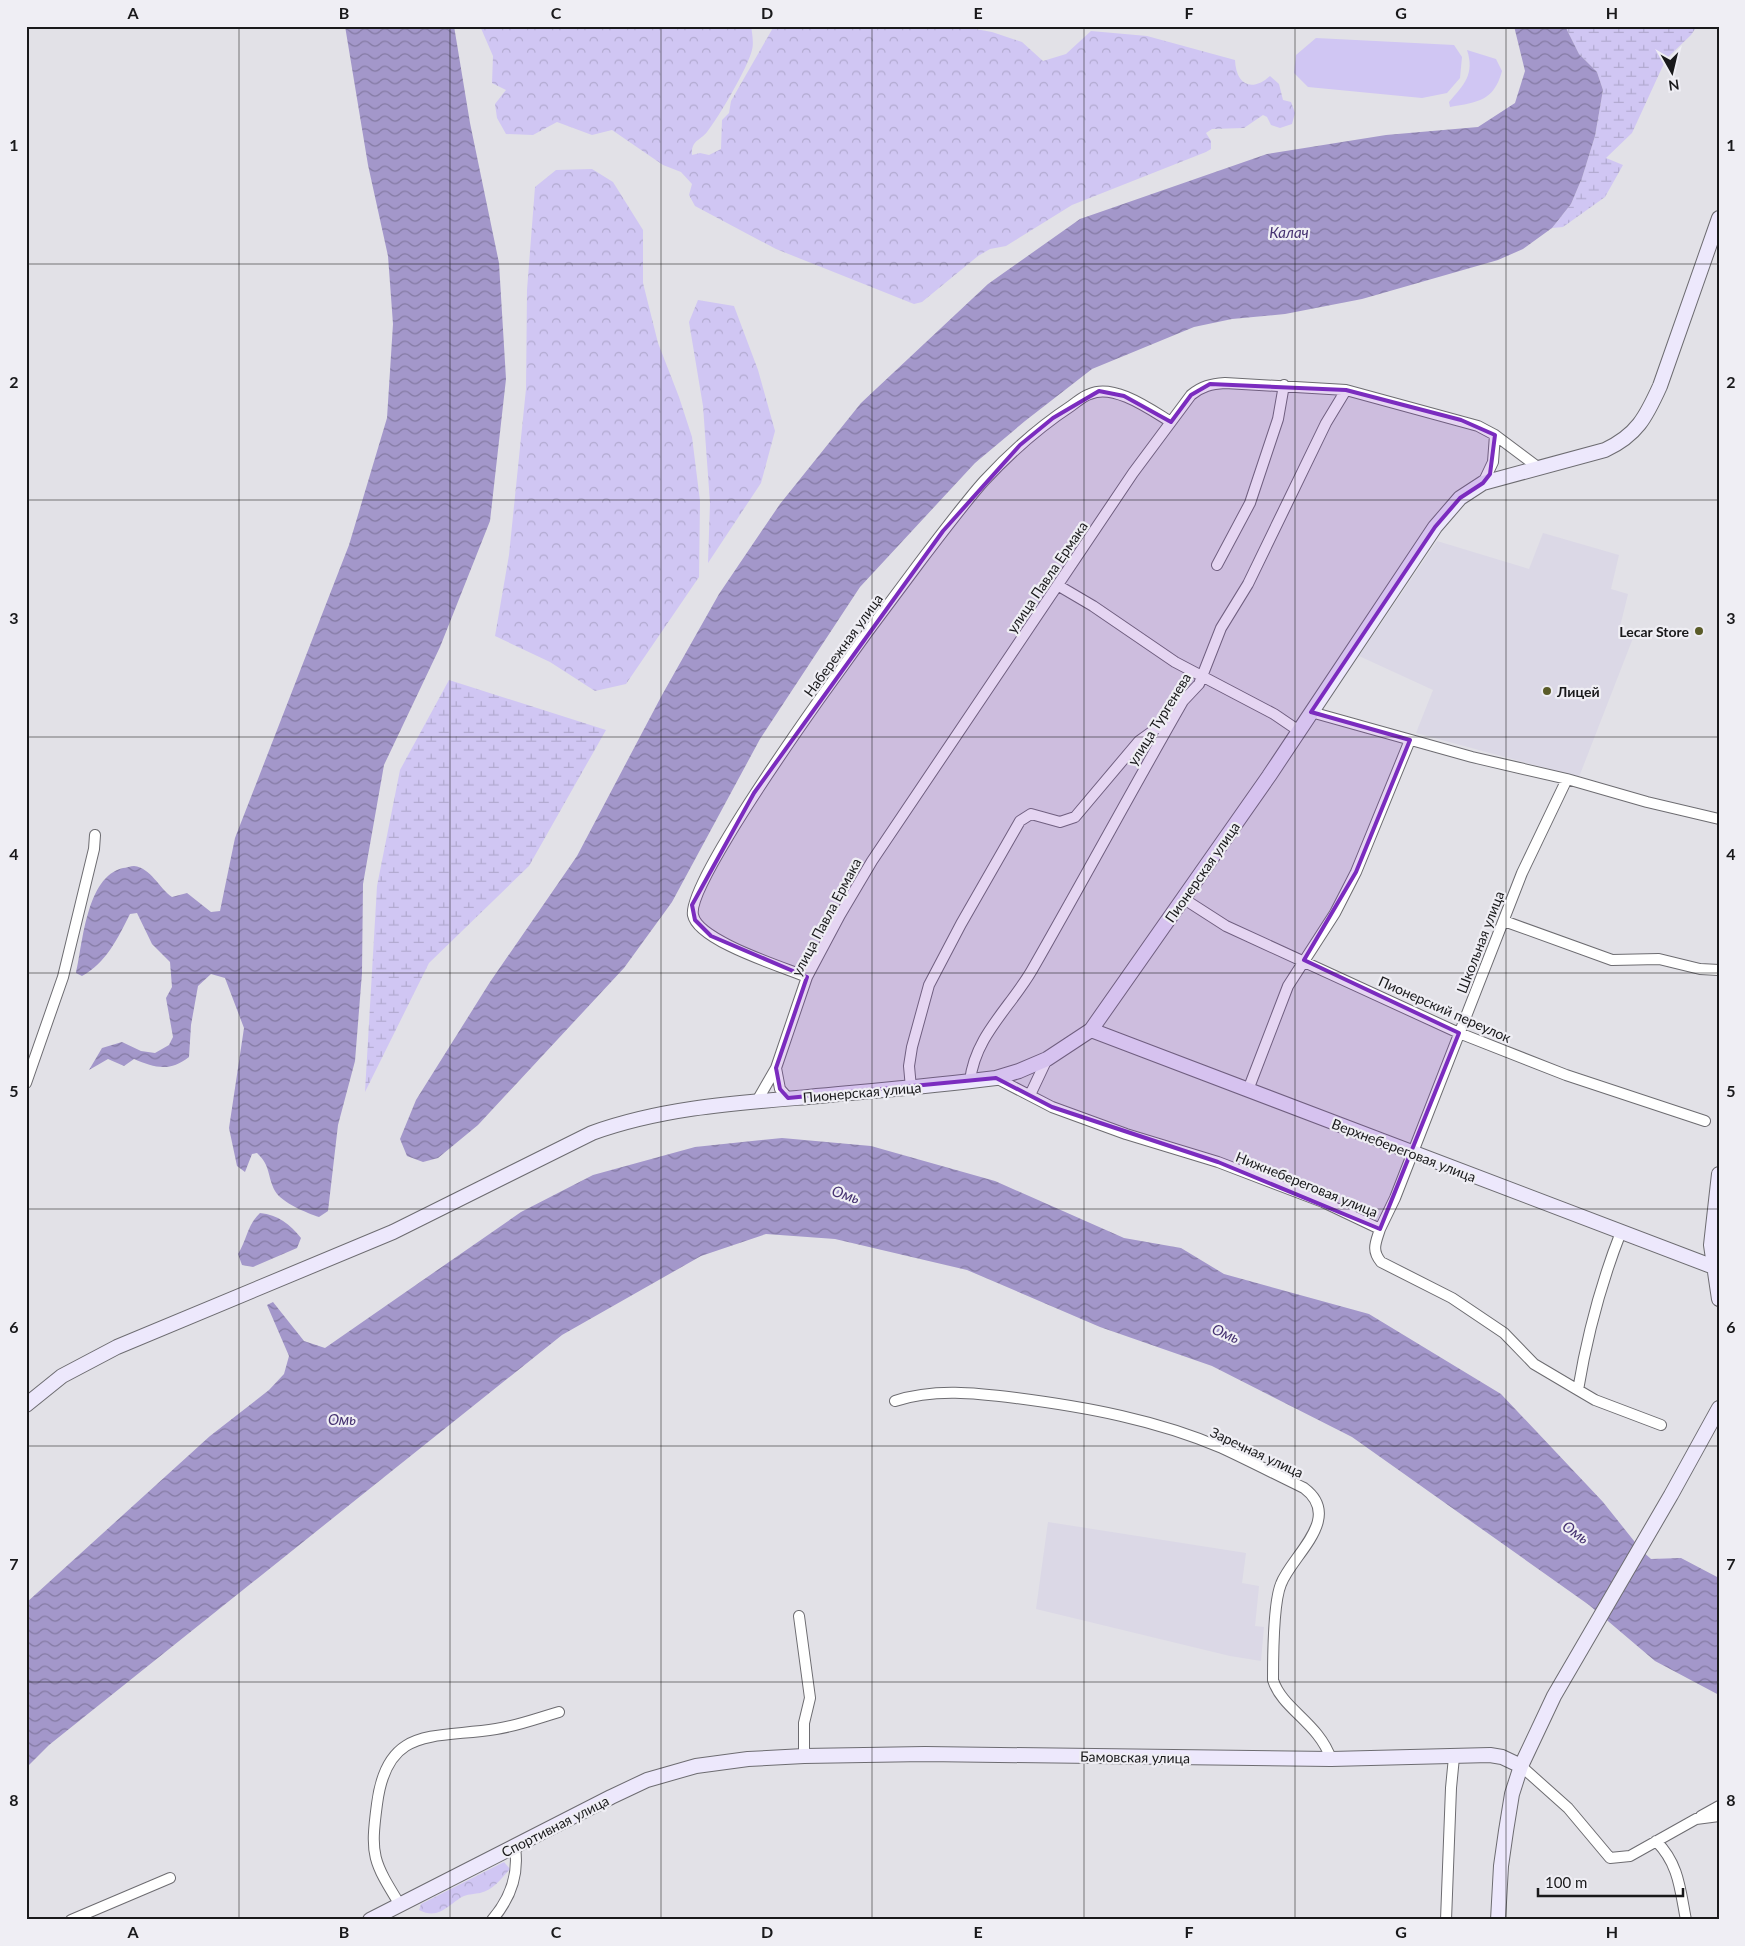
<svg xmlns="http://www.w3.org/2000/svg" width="1745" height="1946" viewBox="0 0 1745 1946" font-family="Lato,sans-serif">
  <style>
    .built { fill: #dbd8e6 }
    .grass { fill: #d0c6f3 }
    .forest { fill: url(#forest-crowns) }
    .wetland { fill: url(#wetland-marsh) }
    .water { fill: url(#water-waves) }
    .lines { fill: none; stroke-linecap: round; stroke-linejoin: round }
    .street-casing { stroke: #6d6c71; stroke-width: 12 }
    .secondary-casing { stroke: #6d6c71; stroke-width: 16 }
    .street { stroke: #fff; stroke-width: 10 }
    .secondary { stroke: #ede8fc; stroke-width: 14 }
    .marked { fill: #7b2cbf; fill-opacity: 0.2; stroke: #7b2cbf; stroke-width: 4; stroke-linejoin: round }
    .grid { fill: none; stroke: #19191b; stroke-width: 1; stroke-opacity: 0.55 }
    .poi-dot { fill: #5a5b28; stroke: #efeef4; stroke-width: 2 }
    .labels { text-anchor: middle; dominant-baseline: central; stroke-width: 4.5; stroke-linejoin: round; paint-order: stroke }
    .street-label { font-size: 14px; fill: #19191b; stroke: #efeef4 }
    .poi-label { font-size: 14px; font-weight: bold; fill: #19191b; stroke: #efeef4; text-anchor: end }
    .water-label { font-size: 15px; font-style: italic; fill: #463271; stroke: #efeef4 }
    .neatline { fill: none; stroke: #19191b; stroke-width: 2 }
    .grid-label { font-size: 16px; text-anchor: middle; font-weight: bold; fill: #19191b }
  </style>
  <defs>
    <pattern id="forest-crowns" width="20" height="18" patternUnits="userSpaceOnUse" patternTransform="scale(1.25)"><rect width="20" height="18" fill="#d0c6f3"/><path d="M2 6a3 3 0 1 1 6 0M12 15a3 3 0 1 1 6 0" fill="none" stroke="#b2aad0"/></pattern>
    <pattern id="wetland-marsh" width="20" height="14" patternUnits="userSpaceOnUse" patternTransform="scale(1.25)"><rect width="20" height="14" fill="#d0c6f3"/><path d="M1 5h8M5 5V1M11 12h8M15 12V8" fill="none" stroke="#b2aad0"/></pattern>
    <pattern id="water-waves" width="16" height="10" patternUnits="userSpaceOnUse" patternTransform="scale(1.25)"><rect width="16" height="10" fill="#a397ca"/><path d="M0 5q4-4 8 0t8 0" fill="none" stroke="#847aa3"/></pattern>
  </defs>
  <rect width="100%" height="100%" fill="#e2e1e7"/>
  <path class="built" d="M1543,533L1619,555L1611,589L1628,594L1618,635L1633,638L1579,777L1416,733L1433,690L1359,656L1437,541L1529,569Z
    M1048,1522L1246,1553L1242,1583L1259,1586L1255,1626L1264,1627L1261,1661L1230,1656L1036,1609Z"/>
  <path class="grass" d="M1316,38L1454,45L1462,57L1460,78L1447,93L1422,98L1308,87L1294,73L1296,55Z
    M1467,50L1496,59L1502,71C1494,101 1478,102 1450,107L1449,102C1464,85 1475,74 1467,50Z"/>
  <path class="forest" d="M480,26H751C752,33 754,43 752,50C748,67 719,117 707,132C700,141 691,140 692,155L700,153L709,155L721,149L722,120L729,113L731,101L774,26H959L992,32L1022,42L1043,61L1066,54L1091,31L1147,36L1235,60C1236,84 1251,93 1270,76L1279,84L1283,100L1291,102L1295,113L1292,124L1280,128L1271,125L1267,117L1263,115L1244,128L1212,129L1206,133L1211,141V149L1206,152L1072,205L1006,246L990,249L978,256L922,302L914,304L776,249L695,206L689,195L692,184L681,172L663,165L612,130L592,135L557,122L533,135L506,134L497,118L495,104L506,90L492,83L493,56Z
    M592,169L613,182L643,230V283L658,343L679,397L692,437L700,501L699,577L626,684L595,691L550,662L495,636L509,555L526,389L527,290L535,187L556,170Z
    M698,300L734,306L758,370L775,431L761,483L708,563L710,503L703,406L689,322Z
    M504,1862L510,1869C501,1879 493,1890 480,1893C475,1894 469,1894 464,1896C449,1903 440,1921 419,1910L421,1904Z"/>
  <path class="wetland" d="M1565,26H1697L1691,35L1666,59L1632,133L1606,158L1623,165L1605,197L1563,227L1552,228L1571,204L1582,178L1595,136L1603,90L1597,72L1579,54Z
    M449,680L606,730L529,866L429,963L365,1092L377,886L400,770Z"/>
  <path class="water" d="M345,26H454L470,123L499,263L506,379L490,521L440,647L384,765L363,884L362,973L355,1061L338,1125L328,1211L319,1217C307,1213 282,1203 275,1191C267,1176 271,1166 257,1153L252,1154L245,1172L237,1166L229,1128L244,1028L225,978L211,974L198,986L191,1025L189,1057C170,1072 155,1068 134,1059L124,1066L108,1059L89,1070L102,1048L122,1042L141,1051L155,1053L169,1045L173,1037L166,998L172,987L170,962L152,944L137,913L130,914C118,938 106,963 82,976L76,973C83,943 86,877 123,868C126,868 131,866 134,866C151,868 159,888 172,897L187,893L211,912L220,911L235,838L349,545L387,418L393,324L388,256L368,165Z
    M1514,26H1565L1579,54L1597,72L1603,90L1595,136L1582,178L1571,204L1552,228L1523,249L1498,260L1362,299L1285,314L1232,319L1194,327L1092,369L1025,421L975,463L860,587L760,739L672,902L624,968L478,1125L438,1158L423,1162L407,1156L400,1139L416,1100L490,982L577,856L662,695L719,594L780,504L861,403L988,284L1080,219L1267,154L1386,135L1478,127L1515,103L1525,71Z
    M782,1138L871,1146L995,1181L1124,1238L1181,1248L1224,1274L1369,1314L1501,1394L1603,1502L1642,1551L1651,1559L1681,1558L1719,1578V1695L1655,1661L1589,1605L1352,1437L1212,1366L1100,1327L967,1270L835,1239L766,1234L701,1256L562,1335L49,1745L26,1768V1603L210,1436L269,1390L284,1374L289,1356L267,1305L273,1302L304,1341L325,1348L521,1212L593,1175L695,1147Z
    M260,1213C278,1215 290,1224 301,1238L297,1248L253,1267L242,1265L238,1254C247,1240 247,1225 260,1213Z"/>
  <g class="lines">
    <defs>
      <path id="street" d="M1483,483L1493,462L1495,435
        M1217,565L1250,503L1278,419L1284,385
        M1059,586L1093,606L1175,662L1274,714L1299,731
        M1311,712L1472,757L1567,779L1647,802L1719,819
        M1184,899L1226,926L1459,1033L1566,1075L1705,1121
        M1504,921L1612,960L1659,959L1700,969L1719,970
        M807,977C783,967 698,941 693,915C684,872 941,529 984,481C1010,453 1039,427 1071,406C1077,402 1083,396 1090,394C1114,383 1151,410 1171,422
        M776,1068L780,1089L788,1098
        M996,1078L1052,1107L1126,1134L1218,1162L1323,1202L1380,1229C1376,1242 1371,1250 1381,1262L1452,1298L1504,1333L1534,1364L1578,1390L1595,1400L1661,1425
        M970,1081C975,1036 1010,1008 1032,970C1083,881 1132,790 1183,701L1199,684L1221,628L1248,584L1326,423L1346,390
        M26,1083L63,977L94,849L95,835
        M911,1088L909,1066L912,1047L929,985L961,924L1020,821L1031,814L1060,822L1075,817L1139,741L1171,718
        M1248,1090L1288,986L1335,913L1356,872L1410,740
        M1030,1095L1047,1059
        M757,1101L776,1068L807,977L840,915L872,861L1133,473L1191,395C1202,386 1211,384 1225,383L1346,390L1478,426L1495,435L1539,468
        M1380,1229L1395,1198L1522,873L1567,779
        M1578,1390C1587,1336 1601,1283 1621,1232
        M895,1401C934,1388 976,1393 1016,1398C1086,1407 1157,1420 1222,1448C1250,1461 1277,1475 1304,1488C1344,1518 1292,1555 1281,1584C1273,1603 1273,1659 1273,1680C1282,1709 1319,1723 1331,1759
        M799,1616L810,1698L804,1723V1756
        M1521,1766L1568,1808L1610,1858L1630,1856L1696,1819L1719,1816
        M1701,1816L1719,1806
        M1656,1841C1679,1864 1680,1889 1686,1920
        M400,1905C373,1861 370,1856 377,1804C387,1725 433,1739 496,1729C517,1726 538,1718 559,1712
        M71,1920L170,1878
        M492,1920C510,1899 519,1875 515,1848
        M1446,1920L1451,1788L1454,1757"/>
      <path id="secondary" d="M1091,1030L1719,1269
        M1719,1174L1711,1245L1719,1299
        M26,1405L62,1376L117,1347L393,1232L592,1133C661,1108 735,1103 808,1097C871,1091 933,1086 996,1078L1019,1071L1047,1059L1091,1030L1269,776L1435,527L1460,498L1483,483L1605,450C1637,435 1646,417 1660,386L1719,218
        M370,1920L611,1797L647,1780L696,1766L748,1759L804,1756L925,1754L1331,1759L1490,1755L1502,1757L1521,1766
        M1498,1920L1501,1866L1506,1831L1512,1794L1521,1766L1554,1696L1671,1495L1719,1408"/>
    </defs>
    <use href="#street" class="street-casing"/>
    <use href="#secondary" class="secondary-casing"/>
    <use href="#street" class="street"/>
    <use href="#secondary" class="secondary"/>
  </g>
  <path class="marked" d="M1210,384L1346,390L1461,420L1495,435L1490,474L1483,483L1460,498L1435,527L1311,712L1410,740L1356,872L1304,960L1459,1033L1380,1229L1218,1162L1052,1107L996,1078L788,1098L780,1089L776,1068L807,977L711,936L695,920L692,905L754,793L943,531L1020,445L1053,418L1099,391L1124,396L1171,422L1191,395Z"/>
  <path class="grid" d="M239,26V1920M450,26V1920M661,26V1920M872,26V1920M1084,26V1920M1295,26V1920M1506,26V1920M26,264H1719M26,500H1719M26,737H1719M26,973H1719M26,1209H1719M26,1446H1719M26,1682H1719"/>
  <g class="poi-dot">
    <circle cx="1699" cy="631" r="5"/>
    <circle cx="1547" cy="691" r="5"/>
  </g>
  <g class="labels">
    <g class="street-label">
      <text transform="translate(1047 577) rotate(-56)">улица Павла Ермака</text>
      <text transform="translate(843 645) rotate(-54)">Набережная улица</text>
      <text transform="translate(1159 719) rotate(-58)">улица Тургенева</text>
      <text transform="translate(1202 872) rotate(-55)">Пионерская улица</text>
      <text transform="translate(826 917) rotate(-62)">улица Павла Ермака</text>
      <text transform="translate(1480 942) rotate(-69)">Школьная улица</text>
      <text transform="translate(1445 1009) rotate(24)">Пионерский переулок</text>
      <text transform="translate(862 1092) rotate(-5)">Пионерская улица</text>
      <text transform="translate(1404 1150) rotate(21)">Верхнебереговая улица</text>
      <text transform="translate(1307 1184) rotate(22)">Нижнебереговая улица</text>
      <text transform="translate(1257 1452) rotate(25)">Заречная улица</text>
      <text transform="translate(1135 1757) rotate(1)">Бамовская улица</text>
      <text transform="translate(555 1826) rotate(-27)">Спортивная улица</text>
    </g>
    <g class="poi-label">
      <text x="1689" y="631">Lecar Store</text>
      <text x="1557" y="691" text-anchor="start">Лицей</text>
    </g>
    <g class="water-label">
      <text x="1289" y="232">Калач</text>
      <text transform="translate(846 1194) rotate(18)">Омь</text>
      <text transform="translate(1226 1333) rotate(23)">Омь</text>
      <text x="342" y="1419">Омь</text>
      <text transform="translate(1576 1532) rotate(35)">Омь</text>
    </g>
  </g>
  <rect width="1745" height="1946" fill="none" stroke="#efeef4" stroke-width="55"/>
  <g transform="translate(1672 72) rotate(172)" stroke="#efeef4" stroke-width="4" paint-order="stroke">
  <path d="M0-4L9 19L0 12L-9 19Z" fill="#19191b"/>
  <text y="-8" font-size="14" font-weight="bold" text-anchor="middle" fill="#19191b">N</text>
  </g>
  <path d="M1538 1888v8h145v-8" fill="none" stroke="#19191b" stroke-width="2.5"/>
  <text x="1545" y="1888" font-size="15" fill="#19191b" stroke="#efeef4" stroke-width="4" paint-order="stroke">100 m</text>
  <rect x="28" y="28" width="1690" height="1890" class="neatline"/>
  <g class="grid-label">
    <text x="133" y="19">A</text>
    <text x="344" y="19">B</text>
    <text x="556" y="19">C</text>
    <text x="767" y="19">D</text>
    <text x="978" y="19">E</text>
    <text x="1189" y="19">F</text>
    <text x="1401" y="19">G</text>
    <text x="1612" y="19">H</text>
    <text x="14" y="151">1</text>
    <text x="1731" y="151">1</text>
    <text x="14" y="388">2</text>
    <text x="1731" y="388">2</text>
    <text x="14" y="624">3</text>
    <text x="1731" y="624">3</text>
    <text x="14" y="860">4</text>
    <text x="1731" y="860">4</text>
    <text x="14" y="1097">5</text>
    <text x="1731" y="1097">5</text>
    <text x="14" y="1333">6</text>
    <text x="1731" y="1333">6</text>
    <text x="14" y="1570">7</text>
    <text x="1731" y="1570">7</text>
    <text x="14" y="1806">8</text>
    <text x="1731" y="1806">8</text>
    <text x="133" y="1938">A</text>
    <text x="344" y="1938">B</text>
    <text x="556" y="1938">C</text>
    <text x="767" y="1938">D</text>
    <text x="978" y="1938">E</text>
    <text x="1189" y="1938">F</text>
    <text x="1401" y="1938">G</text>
    <text x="1612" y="1938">H</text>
  </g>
</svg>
